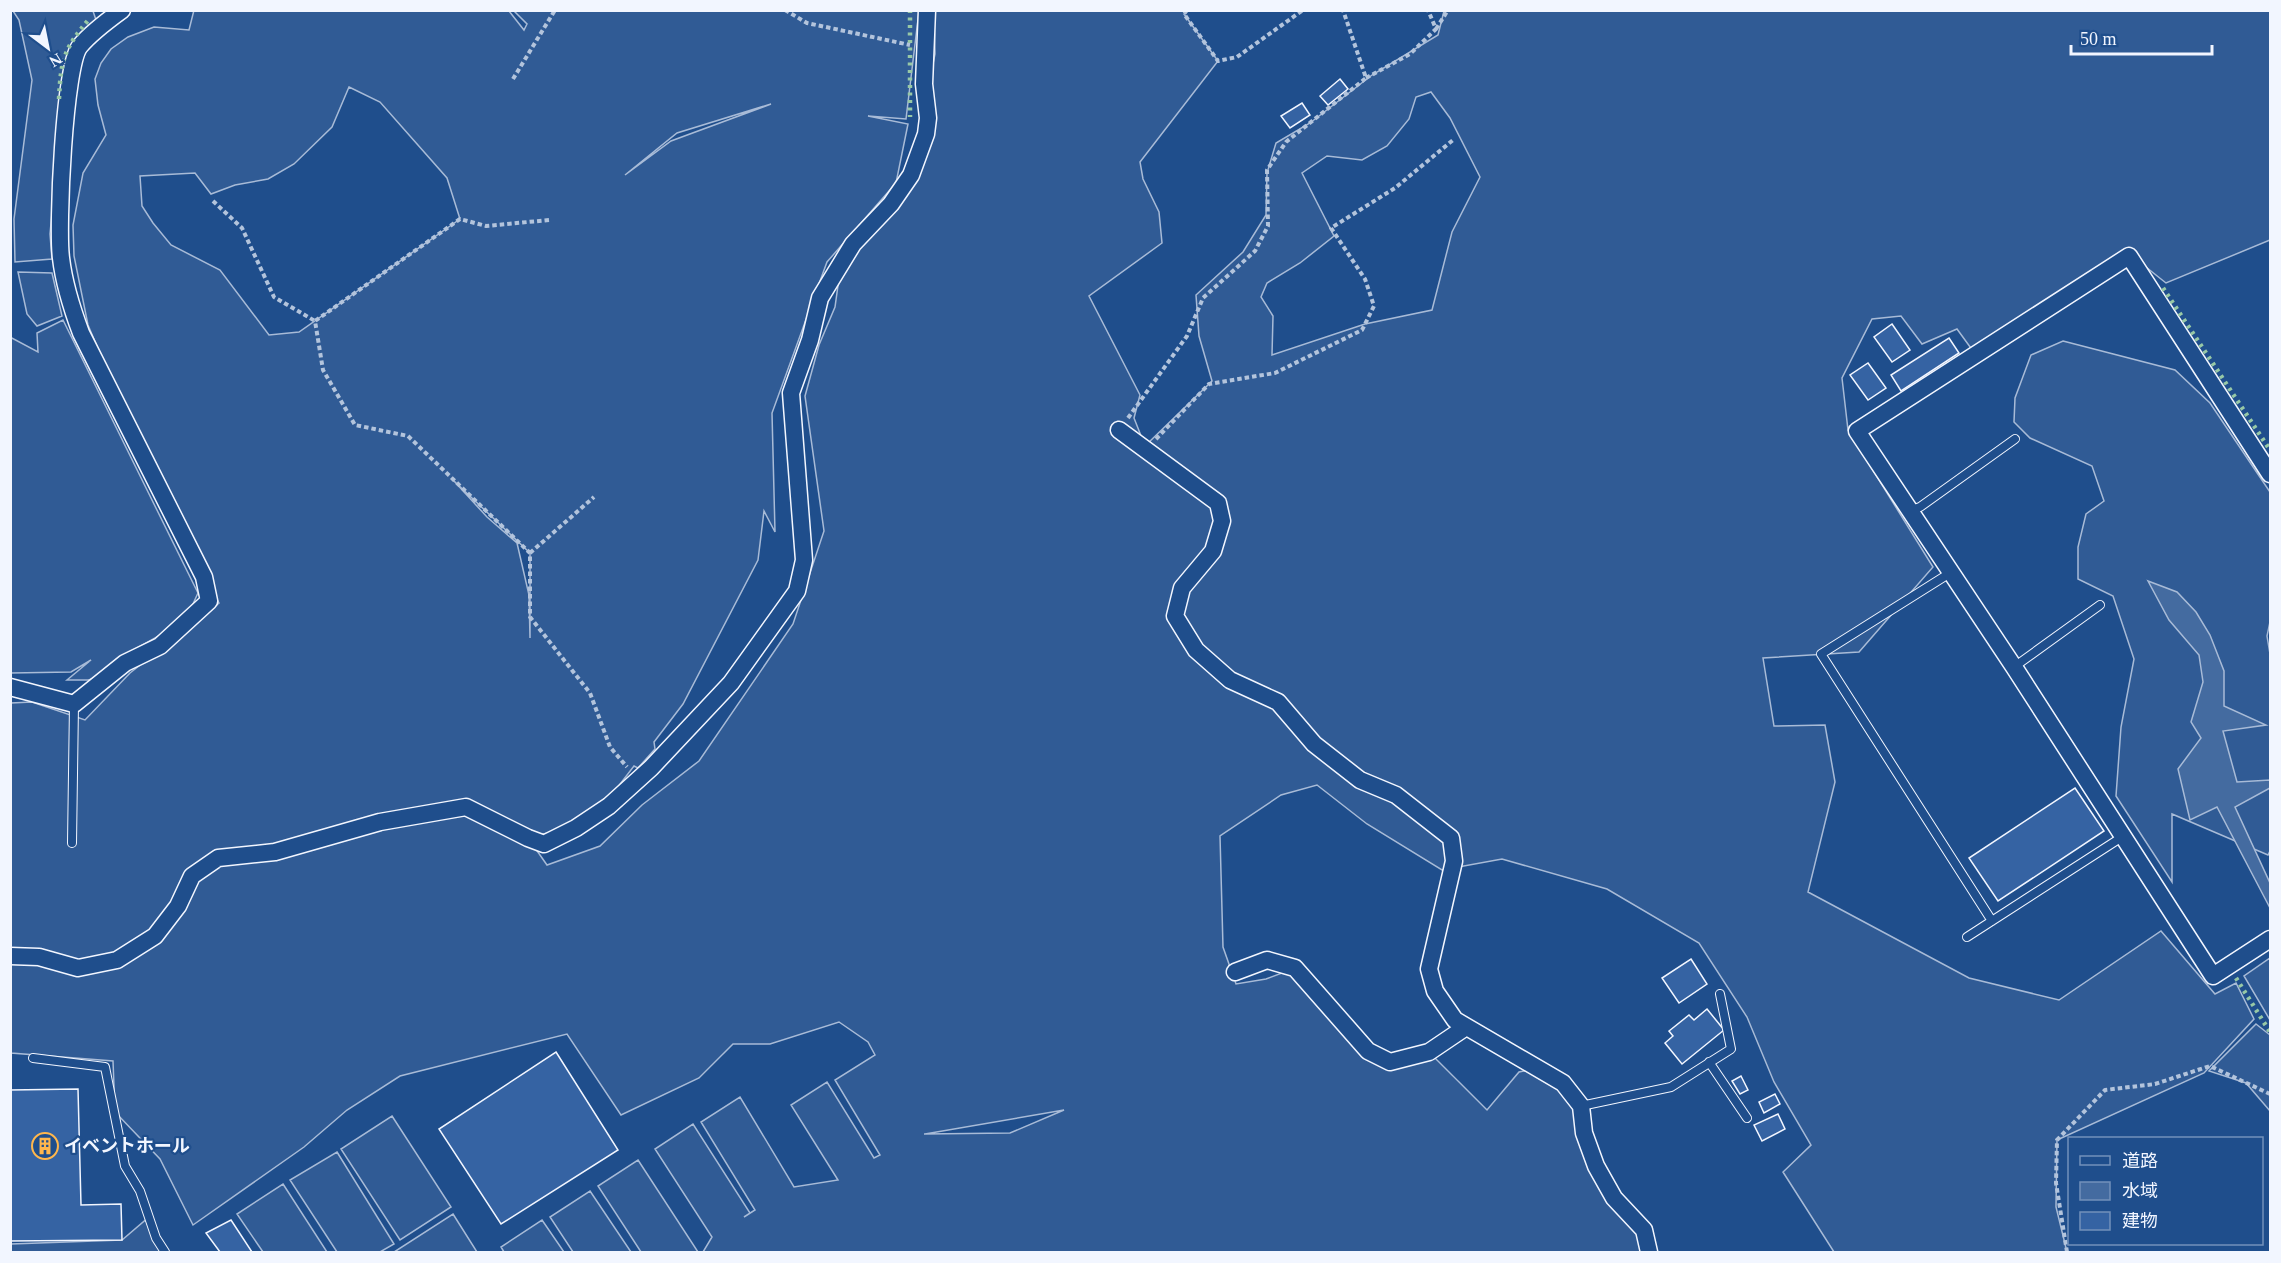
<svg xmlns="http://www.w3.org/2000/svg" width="2281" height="1263" viewBox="0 0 2281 1263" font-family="'Times New Roman','Noto Sans JP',serif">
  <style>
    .built { fill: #305b95; stroke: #a8bbd7; stroke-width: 1.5; fill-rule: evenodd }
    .water { fill: #446ba0; stroke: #a8bbd7; stroke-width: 1.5 }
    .building { fill: #3563a3; stroke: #f2f6ff; stroke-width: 1.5 }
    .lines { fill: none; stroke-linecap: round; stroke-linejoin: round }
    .service-casing { stroke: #f2f6ff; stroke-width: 10 }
    .minor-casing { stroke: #f2f6ff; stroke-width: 19 }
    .path { stroke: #b3c4dc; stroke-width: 4; stroke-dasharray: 4.5 3; stroke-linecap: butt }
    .service { stroke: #1f4e8c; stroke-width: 8 }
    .minor { stroke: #1f4e8c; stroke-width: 16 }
    .hedge { stroke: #97c8a6; stroke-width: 4.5; stroke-dasharray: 3 4.5; stroke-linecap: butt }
    .labels { text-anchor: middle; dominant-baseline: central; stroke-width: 4.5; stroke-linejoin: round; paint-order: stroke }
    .poi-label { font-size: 18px; font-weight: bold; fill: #f2f6ff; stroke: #1f4e8c; text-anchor: start }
  </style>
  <rect width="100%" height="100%" fill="#1f4e8c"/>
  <path class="built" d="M194,10L509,11L524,30L527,24L514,11H919L906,119L868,116L908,124L896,183L827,262L772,413L775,532L764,511L758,560L683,704L654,742L655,749L638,768L634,766L614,792L563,829L528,838L547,865L600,846L642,805L699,761L793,624L824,531L805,396L819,345L835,307L841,264L870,233L922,143L926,98L935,54L934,11H1187L1184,14L1218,61L1140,162L1143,179L1159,212L1162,243L1089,296L1140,395L1134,418L1145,446L1212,381L1199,336L1196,295L1243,252L1266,215L1267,173L1276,143L1310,123L1372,75L1438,35L1444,11H2270V240L2166,283L2127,252L1973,351L1957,329L1922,344L1901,316L1872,319L1842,378L1848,430L1933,567L1859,652L1763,658L1774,726L1825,725L1835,782L1808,892L1969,978L2059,1000L2161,931L2215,994L2236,983L2254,1019L2204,1073L2057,1140L2056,1207L2067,1252H1834L1783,1172L1811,1145L1774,1082L1747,1017L1699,943L1607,889L1502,859L1442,870L1367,824L1317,785L1281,795L1220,836L1223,947L1236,984L1266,979L1295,968L1390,1062L1429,1052L1487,1110L1519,1072L1537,1068L1563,1083L1584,1133L1649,1252H703L712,1237L655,1149L693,1124L750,1213L744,1217L755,1210L701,1122L740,1097L794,1187L838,1180L791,1105L827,1082L874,1158L880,1155L835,1080L875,1055L868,1042L839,1022L770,1044H733L699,1078L621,1115L567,1034L400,1076L347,1110L304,1147L193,1225L160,1159L115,1112L113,1061L11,1053V703L32,702L85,720L130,673L219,603L155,483L88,325L74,256L73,225L83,173L106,135L98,105L95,79L101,63L111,49L128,37L154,27L189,30ZM349,87L380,102L447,178L460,219L299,332L269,335L220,270L171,245L153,223L142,206L140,176L195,173L211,194L235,185L268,179L294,164L332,127ZM1431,92L1450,118L1480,177L1452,232L1432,310L1365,324L1272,355L1273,316L1261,297L1267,283L1300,263L1334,236L1302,173L1327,156L1362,160L1387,146L1409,119L1416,97ZM771,104L671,141L625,175L677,133ZM454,481L530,553V638L529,595L517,543L487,517ZM1064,1110L1010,1133L924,1134H925Z
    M13,11H93L96,20L79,48L59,139L50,234L52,259L15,262L14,219L32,80L19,20Z
    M18,272L52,273L62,316L37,326L27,314Z
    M63,320L198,593L192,606L164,633L128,653L100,677L88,680H67L91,660L71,672L11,673L10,337L38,352L37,333Z
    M2063,341L2175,370L2210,403L2270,492V622L2267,636L2270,654V851L2268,855L2172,814V882L2116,796L2121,727L2134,659L2113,596L2078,579V547L2086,514L2104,501L2092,466L2030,438L2014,422L2015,398L2031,355Z
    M2270,958V1020L2244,976Z
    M2256,1024L2270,1035V1111L2246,1083L2209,1071Z
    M392,1116L451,1207L400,1240L341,1149Z
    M337,1152L394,1244L380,1252H337L290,1180Z
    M638,1160L698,1252H641L598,1186Z
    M283,1184L327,1252H263L237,1214Z
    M590,1191L631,1252H573L550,1217Z
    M453,1214L477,1252H394Z
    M149,1217L168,1252H11V1244L122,1240Z
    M542,1220L564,1252H504L501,1247Z"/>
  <path class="water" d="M2148,581L2177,592L2196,612L2210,635L2224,671V706L2266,725L2223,731L2237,782L2270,780V788L2235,807L2270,883V908L2217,807L2190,820L2178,769L2201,738L2191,722L2203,682L2199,655L2169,620Z"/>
  <path class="building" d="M1340,79L1348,89L1328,105L1320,96Z
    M1302,103L1310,115L1290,128L1281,116Z
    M1892,324L1910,350L1892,362L1874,337Z
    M1949,338L1959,353L1901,391L1891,375Z
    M1868,363L1886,388L1868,400L1850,375Z
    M2075,788L2104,831L1998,901L1969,858Z
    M1691,959L1707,984L1679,1003L1662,978Z
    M1707,1009L1724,1030L1682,1064L1665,1043L1673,1036L1669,1031L1689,1015L1694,1020Z
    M556,1052L618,1150L501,1224L439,1129Z
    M1741,1076L1748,1090L1740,1094L1732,1081Z
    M78,1089L81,1205L121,1204L122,1240L10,1241V1090Z
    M1775,1094L1780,1104L1764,1113L1759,1102Z
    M1778,1114L1785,1129L1762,1141L1754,1125Z
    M231,1220L252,1252H220L206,1233Z"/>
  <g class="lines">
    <defs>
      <path id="service" d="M1909,511L1920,507L2015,439
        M1950,573L1821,654L1992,921
        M2014,667L2100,605
        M72,843L74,704
        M1967,937L2122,837
        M33,1058L105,1067L125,1166L140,1191L156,1238L165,1252
        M1709,1062L1747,1118
        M1581,1106L1671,1087L1731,1049L1720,994"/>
      <path id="minor" d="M1119,430L1218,503L1222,521L1213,551L1182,588L1175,616L1196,650L1230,680L1278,702L1314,744L1360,780L1396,795L1451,838L1454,861L1429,969L1435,991L1455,1020L1563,1083L1581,1106L1584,1133L1596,1166L1614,1198L1644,1230L1649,1252
        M2270,474L2129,256L1857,431L2014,667L2213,976L2270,939
        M10,687L74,704L125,663L160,646L209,601L204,577L81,333C72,309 64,284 61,258C57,228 64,65 80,46C89,35 111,18 122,10
        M10,956L39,957L78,968L117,960L155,936L178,906L192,876L218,858L275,852L380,822L466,807L528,838L544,844L576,828L609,806L651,768L731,683L797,591L804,560L791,393L810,340L820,298L853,244L891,204L911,175L926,134L928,118L924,84L927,10
        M1235,972L1267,960L1295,968L1368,1051L1390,1062L1429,1052L1466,1027"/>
    </defs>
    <use href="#service" class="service-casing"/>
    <use href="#minor" class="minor-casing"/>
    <path class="path" d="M785,10L807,23L910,45
      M1187,10L1184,14L1218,61L1237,57L1303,10
      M1436,29L1448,10
      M1366,78L1410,54L1436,29L1428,10
      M513,79L555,10
      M213,201L242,228L274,297L315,321
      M549,220L486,226L460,219L315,321L323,370L355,425L408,436L530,553V617L590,693L610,747L627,767
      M1128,418L1187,336L1203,298L1255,251L1268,226L1267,170L1286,142L1366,78L1343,10
      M1156,439L1209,384L1275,373L1362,330L1374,306L1365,279L1331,228L1395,188L1453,140
      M530,553L594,497
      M2067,1252L2056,1183L2057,1140L2105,1090L2155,1084L2210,1066L2270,1094"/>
    <use href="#service" class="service"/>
    <use href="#minor" class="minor"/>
    <path class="hedge" d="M910,10V117
      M59,99C61,58 64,49 90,18
      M2163,288L2270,450
      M2236,978L2270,1032"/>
  </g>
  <defs>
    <symbol id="building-ring" viewBox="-11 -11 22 22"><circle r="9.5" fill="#1f4e8c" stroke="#ffb74d" stroke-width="1.5"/><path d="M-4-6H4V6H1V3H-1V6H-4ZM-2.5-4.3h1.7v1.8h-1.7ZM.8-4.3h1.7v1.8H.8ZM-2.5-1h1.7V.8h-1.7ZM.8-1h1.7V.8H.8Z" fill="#ffb74d"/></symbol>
  </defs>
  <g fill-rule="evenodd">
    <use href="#building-ring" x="30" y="1131" width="30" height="30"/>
  </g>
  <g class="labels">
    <g class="poi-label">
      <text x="64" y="1146">イベントホール</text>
    </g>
  </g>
  <rect width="2281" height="1263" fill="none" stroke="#f2f6ff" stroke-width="24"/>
  <rect x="2068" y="1137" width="195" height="108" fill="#1f4e8c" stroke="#7391ba" stroke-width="1.5"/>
  <rect x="2080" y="1156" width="30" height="9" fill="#1f4e8c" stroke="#7391ba" stroke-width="1.5"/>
  <text x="2122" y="1167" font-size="18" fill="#f2f6ff">道路</text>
  <rect x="2080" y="1182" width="30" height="18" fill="#446ba0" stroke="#7391ba" stroke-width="1.5"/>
  <text x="2122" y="1197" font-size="18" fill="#f2f6ff">水域</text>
  <rect x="2080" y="1212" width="30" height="18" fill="#3563a3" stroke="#7391ba" stroke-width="1.5"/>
  <text x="2122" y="1227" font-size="18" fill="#f2f6ff">建物</text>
  <g transform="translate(48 48) rotate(148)" stroke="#1f4e8c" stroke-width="4.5" paint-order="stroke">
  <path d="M0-4.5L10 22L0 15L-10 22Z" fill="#f2f6ff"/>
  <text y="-9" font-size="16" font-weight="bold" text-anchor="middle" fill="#f2f6ff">N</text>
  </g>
  <path d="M2071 45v9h141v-9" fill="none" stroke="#f2f6ff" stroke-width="3"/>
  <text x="2080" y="45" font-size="18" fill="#f2f6ff" stroke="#1f4e8c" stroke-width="4.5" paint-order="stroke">50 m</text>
</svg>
